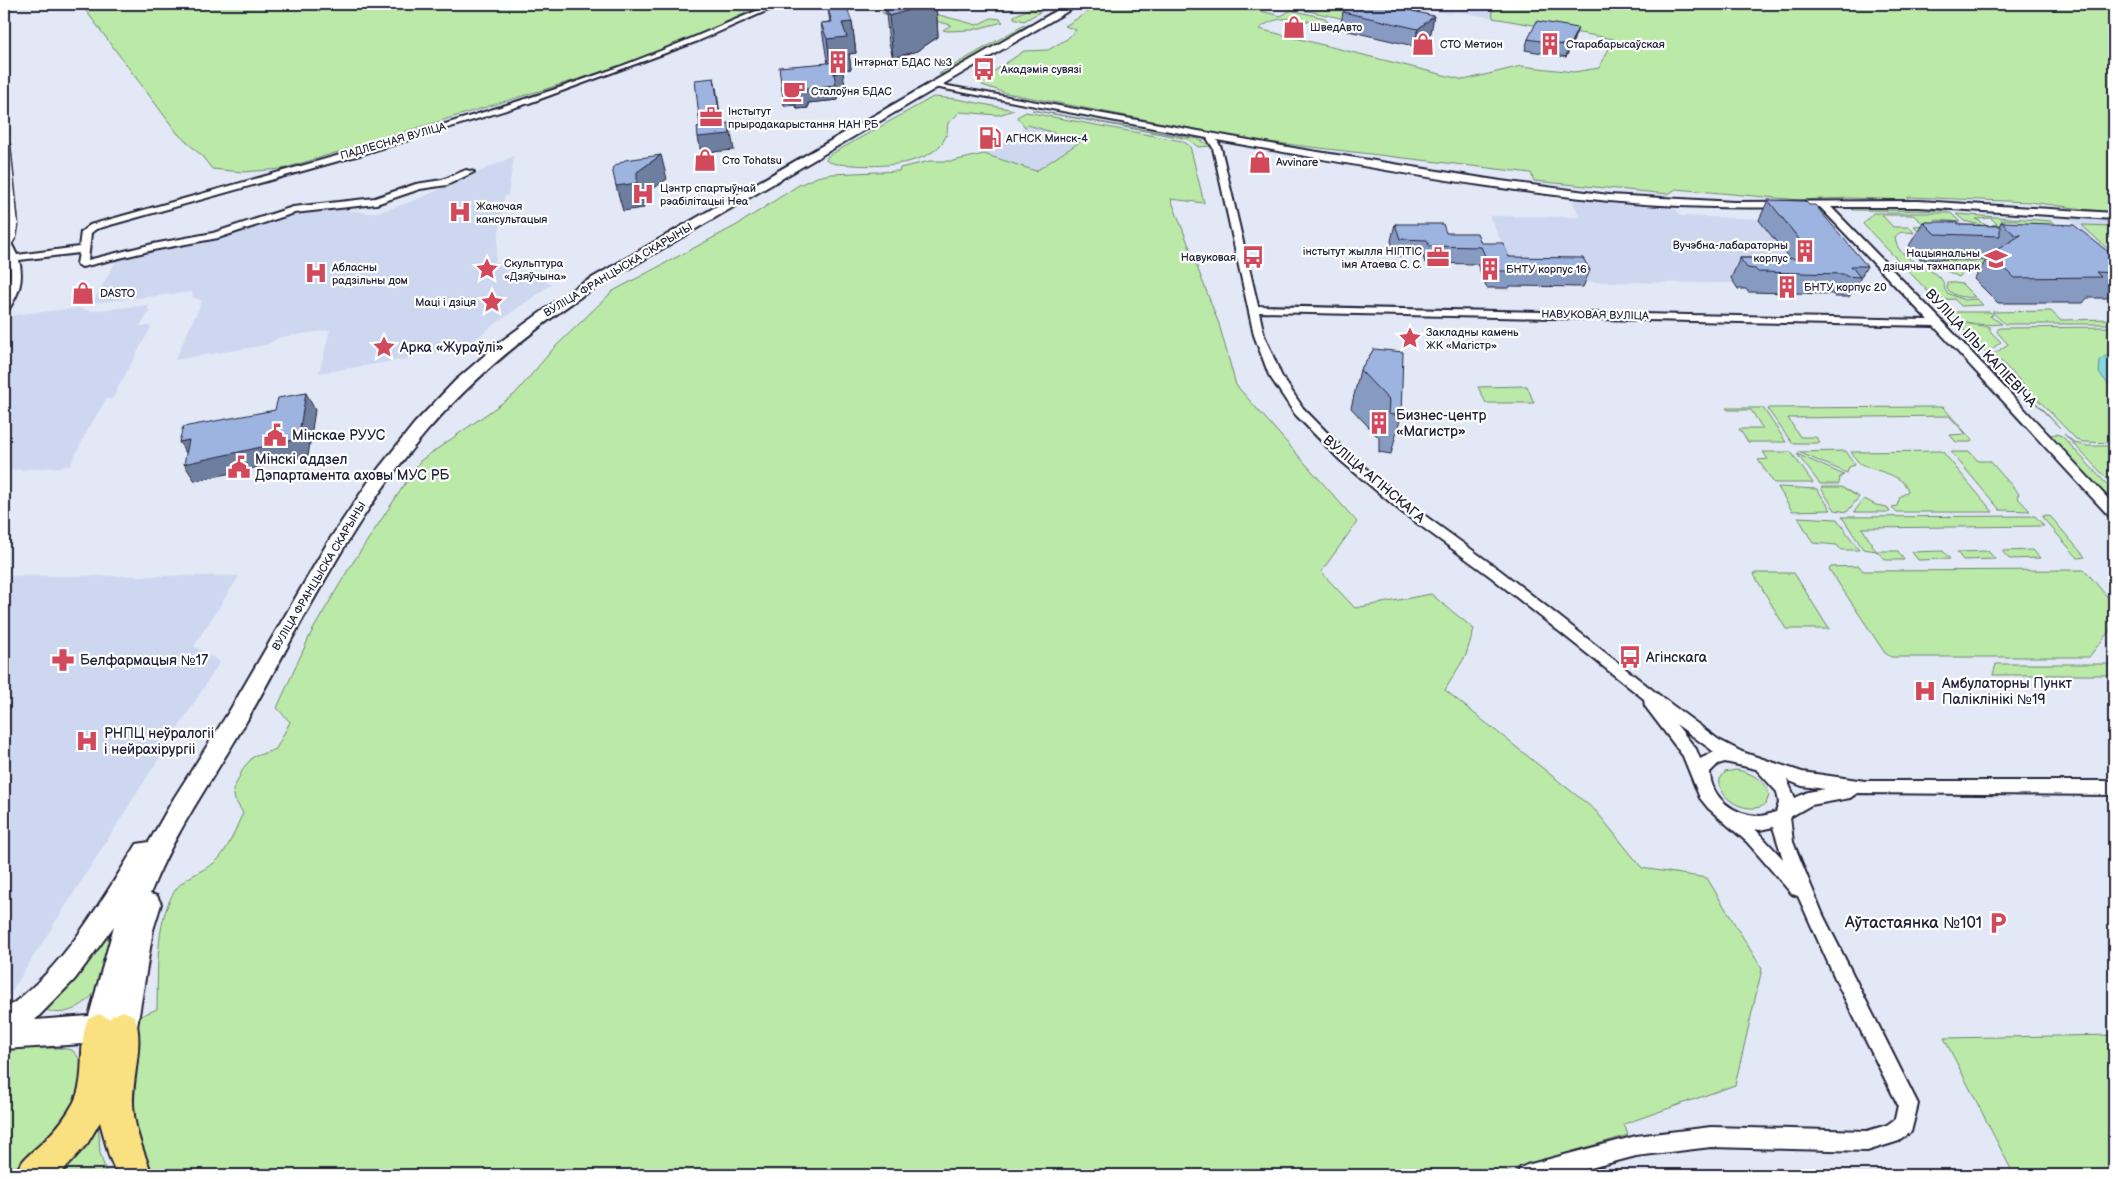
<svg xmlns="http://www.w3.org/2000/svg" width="2118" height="1179" viewBox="0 0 2118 1179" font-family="'Balsamiq Sans',sans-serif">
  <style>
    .built { fill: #cdd8f0 }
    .green { fill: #bbe9a7; stroke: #6e8671 }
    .water { fill: #86d8dc; stroke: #5e8f9c }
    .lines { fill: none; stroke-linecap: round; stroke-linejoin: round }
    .minor-casing { stroke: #22223b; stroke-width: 4 }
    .tertiary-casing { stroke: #22223b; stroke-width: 3 }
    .secondary-casing { stroke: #22223b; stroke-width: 4 }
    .trunk-casing { stroke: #22223b; stroke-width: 4 }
    .minor { fill: #fff; fill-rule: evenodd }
    .tertiary { fill: #fff; fill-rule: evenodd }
    .secondary { fill: #fff; fill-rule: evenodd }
    .trunk { fill: #f9e181; fill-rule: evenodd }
    .wall { fill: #879bc2; stroke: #22223b }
    .shaded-wall { fill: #6e7e9e; stroke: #22223b }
    .building { fill: #9db4e1; stroke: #22223b }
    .labels { text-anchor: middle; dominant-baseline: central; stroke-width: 4.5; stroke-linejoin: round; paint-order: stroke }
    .far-poi-label { font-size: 11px; fill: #22223b; stroke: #fff; text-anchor: start }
    .far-street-label { font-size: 11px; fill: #22223b; stroke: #fff }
    .poi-label { font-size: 14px; fill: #22223b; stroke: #fff; text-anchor: start }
    .street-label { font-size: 14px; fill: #22223b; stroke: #fff }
    .near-poi-label { font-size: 16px; fill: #22223b; stroke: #fff; text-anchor: end }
  </style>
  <rect width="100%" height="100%" fill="#e2e8f6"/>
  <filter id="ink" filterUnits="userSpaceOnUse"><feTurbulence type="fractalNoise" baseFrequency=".02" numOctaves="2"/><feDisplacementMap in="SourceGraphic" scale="10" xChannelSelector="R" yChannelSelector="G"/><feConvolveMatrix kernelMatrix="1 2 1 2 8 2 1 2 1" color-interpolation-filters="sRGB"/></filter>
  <g filter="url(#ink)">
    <path class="built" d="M1400,4H1583L1570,30L1458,12L1448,14Z
      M1028,125L1081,140L1036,171L984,154Z
      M514,156L508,195L504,197L495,262L552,284L492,326L464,349L409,356L408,359L319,373L330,330L281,337L266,345L175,360L202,301L193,297L192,292L92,303L115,263L114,261L122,257L212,241L289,215L340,209L368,213L384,211L418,199Z
      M1572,200L1676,209L1680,216L1796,220L1856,286H1837L1848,297H1835L1832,294L1748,292L1746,289H1738L1734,283H1717L1581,282L1583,287L1509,286L1510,291L1487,288L1475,256L1509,257L1489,216L1580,217Z
      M2060,213L2114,217V254L2072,221Z
      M149,305L147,309L150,311L140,326H151L149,331L112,399H106L85,435L70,466L4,471V328L13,315L79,308L89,311Z
      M4,576H239L194,646L220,662L8,997H4Z"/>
    <path class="green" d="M81,4H766L638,61L282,169L242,172L212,169L202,156L178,134Z
      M933,4H946L962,8L957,11L942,7L939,8L935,7L938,6L936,5L924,11L977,25L991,18L1000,19L1003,22L972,30L947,31L943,30L951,25L908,14L903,18L882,13L886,10Z
      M1039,4H1054L1024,21L1014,18V16Z
      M1101,4H1255L1248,8L1281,16L1291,10L1325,18L1328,22C1302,25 1284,9 1259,29L1464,80L1521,66L1574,72L1599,68L1614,39L1493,18L1492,4H2090L2114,6V213L2030,202L1908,197L1907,200L1849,198L1799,200L1676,189L1668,194L1534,181L1531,173L1252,140L1006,93L982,85L984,78L1024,51L1048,50L1067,39L1076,30L1065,26Z
      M1276,4H1340L1360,8L1345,19Z
      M1024,25L1027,27L945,74H939Z
      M933,97L957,99L1014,110L998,115L960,112L948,123C947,127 948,134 945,138C932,166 878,167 852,165C844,164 832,165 826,160L828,156Z
      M1032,110L1198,139L1211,146L1198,147L1188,139Z
      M1026,112L1182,141L1190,146L1204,203L1171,199L1219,324L1236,385L1357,522L1321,572L1355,608L1431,594L1474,629L1466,655L1445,690L1596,811L1642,868L1707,878L1762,969L1735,1085L1624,1124L1628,1135L1494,1175H159L146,1164L137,1145L129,1021L157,1009C158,973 155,923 174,892C182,878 202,872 214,863C228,852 235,829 243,813L235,800L233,790L244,767L253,757L276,749L290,722L277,708L311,633L348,570L420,461L515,394L553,349L613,291L737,225L799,185L817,177L831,174L899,171L900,168L930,161H953L984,154L1036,171L1081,141L1028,125L1025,127L1017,117Z
      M1849,206L1945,208L1948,211L1853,210Z
      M1873,213H1951L1960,222L1936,220L1921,233L1914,226L1925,225L1913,215H1882L1893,227H1910L1914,233C1907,232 1898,230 1895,238C1898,261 1927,264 1941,279C1945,283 1943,288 1947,293L1964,300L1977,299L1983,305L1961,306L1954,299L1940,300L1951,308H1944L1863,224Z
      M1956,214L2051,221L2098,261C2082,251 2041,216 2023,225L2016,220H2001L2007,226L1995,227L1992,225L1997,224L1991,218L1976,219L1989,227L1964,221Z
      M2082,225L2114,226V255Z
      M1950,259L1953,261H1996L2001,266H1969L1959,277L1924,260Z
      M1947,282L1962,284L1975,297C1964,298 1955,297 1947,289Z
      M2051,311L2060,320L2114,319V324H2005L1992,312Z
      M1947,312H1990L1993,315L1990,316L2002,324C1985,326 1959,324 1947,312Z
      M1956,322L1990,327V331L2001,342L1988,352L2060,428Z
      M2114,327V443L2083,442L2076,439L1994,354L2008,344L1997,332L1999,328Z
      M1527,386L1534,403H1486L1478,387Z
      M1943,407L1972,440L1971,442H1956L1950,435L1966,434L1949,416L1788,418L1800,437H1816L1820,443H1792L1768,410L1769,408Z
      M1726,408H1763L1786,442H1748L1739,429H1763L1751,410H1728Z
      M2056,434L2062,436L2114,492V503L2050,435Z
      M2064,434L2075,443L2087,446H2114V486Z
      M1846,451L1855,465L1849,467L1847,473L1798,452Z
      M1942,451L1993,512H1897L1892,507L1897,506L1900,497L1908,491C1903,473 1875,472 1861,464C1857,462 1854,456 1851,452Z
      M1763,452H1791L1813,483H1774L1758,460L1768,459Z
      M1951,452H1970L1978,461H1990L2019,494L2017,497L2030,511L2000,510Z
      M1797,454L1844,475L1840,477L1839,484H1820Z
      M1778,487L1817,489L1831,510L1792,511Z
      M1822,487H1841L1859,497L1847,512L1835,510L1821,488Z
      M1864,499L1876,505L1887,507L1890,512H1854Z
      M2046,515L2051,517L2085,557L2078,558L2042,517Z
      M2035,516L2044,526L1862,528L1876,551H1898L1904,560H1886L1876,551L1863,549L1842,517Z
      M1798,517L1837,519L1859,550H1841L1837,545L1813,543Z
      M2033,550L2040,558L2009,559L2002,551Z
      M1943,551L1950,559L1918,560L1912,552Z
      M1988,551L1995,559L1963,560L1957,552Z
      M1859,566L1863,571L2085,570L2114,605V625L2089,657H1891L1885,653L1829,569L1831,567Z
      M1753,573H1794L1829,629H1786Z
      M1996,664H2114V675H1993Z
      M1736,770C1751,772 1765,780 1769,795L1766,804C1749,816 1717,800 1720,779L1725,772Z
      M121,901L94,993C84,1006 64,1018 47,1010Z
      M2114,1035V1175H2014L1944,1038Z
      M4,1048H61L72,1050L85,1065L86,1091L37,1166L25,1175H4Z
      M98,1116L100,1153L107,1175H50L63,1164Z"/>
    <path class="water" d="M2110,353H2114V391L2099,373L2100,360Z"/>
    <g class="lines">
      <defs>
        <path id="minor" d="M773,4H782L698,41L529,103L356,156L96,229L91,233L88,260L153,244L213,233L293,207L375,198L416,184L442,180L466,170L474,172L447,185L420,189L376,204L294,213L218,238L153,250L82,267L77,264L79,253L19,260C24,280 19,294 8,310L4,311C4,293 14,283 9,262L4,263V257L7,256L4,241H10L17,255L79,247L81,232L90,225C263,176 438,131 608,71C664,51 718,27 773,4Z
          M931,83L1299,149L1501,181L1609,195L1734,202L1919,201L2114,213V219L1919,207H1831L1942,321L2114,505V517L2109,516L1934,326L1259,312L1264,335L1281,375L1303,408L1348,454L1413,507L1501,571L1664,699L1719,740L1742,752L1802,772L1865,781H2114V795L1857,793L1850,798L1811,805L1790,817L1793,842L1823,915L1918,1104L1911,1132L1899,1141L1867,1151L1711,1147L1636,1156L1564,1175H1517L1520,1168L1527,1165L1636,1136L1711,1127L1867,1131L1887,1125L1895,1119L1898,1105L1839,987L1798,896L1792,894L1747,842L1708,808L1700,798L1683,756L1645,706L1644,699L1491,577L1403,513L1340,460L1295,414L1269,375L1254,335L1213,148L1207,138L934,87L930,85ZM1217,140C1346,163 1477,188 1609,201C1679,208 1750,208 1820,207L1928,320L1258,306L1221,148ZM1676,724L1709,748L1714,752L1700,759L1696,749ZM1725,762L1756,769L1777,792L1779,803L1776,812C1771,813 1765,816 1760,816C1734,816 1710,797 1710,772L1718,764ZM1787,780L1802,786L1825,789L1808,792L1795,798ZM1773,827L1783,859L1755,829L1760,830Z"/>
        <path id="tertiary" d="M4,142L10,145L18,225L16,237L8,250L4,251L6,225Z"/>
        <path id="secondary" d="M1068,4H1080L583,295C526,335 473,378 427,431C352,518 302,623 246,722C213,779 174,832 150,894L157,896L161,904L153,930L137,1027L133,1036L123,1040L99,1043L4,1049V1010C63,970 99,904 137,844L149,842L174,798L230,710L328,542L371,478L414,424L455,381L500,342L573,289ZM114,926L89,1016L35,1020L75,979Z"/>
        <path id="trunk" d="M123,1011L134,1016C145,1040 132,1077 133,1104C134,1131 144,1151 152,1175H117L109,1156L100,1122L87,1144L59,1175H15C20,1159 35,1151 47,1138C57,1128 67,1115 74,1102C87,1076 77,1045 88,1019L99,1014L110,1019L112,1016Z"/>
      </defs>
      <use href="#minor" class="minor-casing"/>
      <use href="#tertiary" class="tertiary-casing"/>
      <use href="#secondary" class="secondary-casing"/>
      <use href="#trunk" class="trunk-casing"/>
      <use href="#minor" class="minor"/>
      <use href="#tertiary" class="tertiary"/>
      <use href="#secondary" class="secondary"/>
      <use href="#trunk" class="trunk"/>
    </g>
    <path class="wall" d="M885,4H936L938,37L917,51L893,58L889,43Z
      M1353,4H1412L1405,9L1431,33L1414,46L1340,29L1343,12Z
      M828,9L852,22L856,53L849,54L851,69L842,70L845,87L837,88L838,100L808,103V108L797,109L796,105L784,106L828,63L826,54L821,23L830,22Z
      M1528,39H1574L1566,57L1525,50Z
      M1768,200L1867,266L1856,286H1854L1849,297H1835L1833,294L1748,292L1746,289H1738L1731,278L1740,258H1789L1759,220Z
      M1923,222L1960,225L1999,226L2001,222L2111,254H2114V298H2087L2083,303H1998L1974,279L1990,254L1992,253L1990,251L1984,260L1920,259L1909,246Z
      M1395,224L1446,233L1481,243L1509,257L1590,270L1583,287L1510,286L1509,288H1487L1477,264L1425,263L1423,256H1396L1391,241Z
      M1374,349L1401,416L1391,454L1379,452V438L1351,408L1360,370Z"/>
    <path class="shaded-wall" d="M922,4H936L938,37L917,51L893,58L889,16Z
      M1394,4H1412L1388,23L1391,6Z
      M1450,4H1465L1449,8Z
      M1434,16L1431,33L1414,46L1418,29Z
      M852,22L856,53L849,54L851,69L831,71L827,39L842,23Z
      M1578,28L1574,39L1566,57L1569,46Z
      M843,72L845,87L837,88L838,100L808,103V108L797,109L796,105L784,106L782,90L805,88L834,73Z
      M714,78L717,93L723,135L729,123L734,150L701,153L698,137L721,124Z
      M661,155L667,179L643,196L644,208L623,211L616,186Z
      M306,393L315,410L308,456L195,481L184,464Z
      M189,440L190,459L179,442Z"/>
    <path class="building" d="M885,4H922L913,9L889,16Z
      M1353,4H1394L1391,6L1434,16L1418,29L1343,12Z
      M847,8L852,22L842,23L847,37L827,39L821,23L832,22L828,9Z
      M1537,21L1578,28L1569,46L1528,39Z
      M840,62L843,72L834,73L836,85L805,88L806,92L795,94L794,89L782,90L779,67Z
      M714,78L721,124L729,123L730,134L698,137L697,127L700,126L695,80Z
      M661,155L637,172V183L616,186L612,168L625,160Z
      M1768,200L1805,201L1809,205H1815L1867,266H1851L1860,277L1846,276L1843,274L1758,272L1755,269L1747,268L1740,258L1815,259Z
      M1923,222H1956L1960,225L2000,226V236L1935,234Z
      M2001,222L2074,225L2111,254H2114V273L2096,272L2101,277L2015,278L1990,254L2021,235H2015Z
      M1395,224H1443L1446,233H1477L1481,243H1503L1509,257L1583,258L1590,270L1514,269V271H1492L1481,247L1429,246L1427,240L1400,239Z
      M1374,349L1403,352L1401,416L1388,414L1389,400L1360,370Z
      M306,393L298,439L184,464L189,440L179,442L183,427L275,410L278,398Z"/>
  </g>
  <defs>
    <symbol id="shop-bare" viewBox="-9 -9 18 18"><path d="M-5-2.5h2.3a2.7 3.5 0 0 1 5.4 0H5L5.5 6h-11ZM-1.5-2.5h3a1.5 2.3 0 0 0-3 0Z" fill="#d1495b" stroke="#fff" stroke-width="2.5" paint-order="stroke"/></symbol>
    <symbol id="building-bare" viewBox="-9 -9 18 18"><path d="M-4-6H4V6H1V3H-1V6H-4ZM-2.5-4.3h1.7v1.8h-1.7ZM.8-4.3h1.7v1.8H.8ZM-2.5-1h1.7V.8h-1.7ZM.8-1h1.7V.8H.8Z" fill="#d1495b" stroke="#fff" stroke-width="2.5" paint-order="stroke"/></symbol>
    <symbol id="bus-bare" viewBox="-9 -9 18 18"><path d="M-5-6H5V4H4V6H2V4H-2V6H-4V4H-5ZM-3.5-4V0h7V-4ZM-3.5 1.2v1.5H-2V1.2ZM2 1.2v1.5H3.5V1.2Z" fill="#d1495b" stroke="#fff" stroke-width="2.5" paint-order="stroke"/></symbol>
    <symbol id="cafe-bare" viewBox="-9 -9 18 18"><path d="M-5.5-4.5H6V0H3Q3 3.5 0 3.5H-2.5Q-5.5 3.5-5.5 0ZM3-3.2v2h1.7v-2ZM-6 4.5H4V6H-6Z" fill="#d1495b" stroke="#fff" stroke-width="2.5" paint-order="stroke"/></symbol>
    <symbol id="office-bare" viewBox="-9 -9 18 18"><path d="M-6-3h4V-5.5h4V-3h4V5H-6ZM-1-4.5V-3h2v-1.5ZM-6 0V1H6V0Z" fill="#d1495b" stroke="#fff" stroke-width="2.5" paint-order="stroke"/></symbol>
    <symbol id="fuel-bare" viewBox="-9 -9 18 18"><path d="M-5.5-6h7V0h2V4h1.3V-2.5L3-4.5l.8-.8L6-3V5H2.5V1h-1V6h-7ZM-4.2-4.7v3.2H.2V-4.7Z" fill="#d1495b" stroke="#fff" stroke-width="2.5" paint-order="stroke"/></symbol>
    <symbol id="hospital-bare" viewBox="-9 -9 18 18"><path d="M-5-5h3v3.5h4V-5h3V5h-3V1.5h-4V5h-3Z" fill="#d1495b" stroke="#fff" stroke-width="2.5" paint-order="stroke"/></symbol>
    <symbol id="university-bare" viewBox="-9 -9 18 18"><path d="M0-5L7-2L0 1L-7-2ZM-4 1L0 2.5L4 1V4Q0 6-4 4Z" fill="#d1495b" stroke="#fff" stroke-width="2.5" paint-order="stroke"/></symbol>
    <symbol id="sight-bare" viewBox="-9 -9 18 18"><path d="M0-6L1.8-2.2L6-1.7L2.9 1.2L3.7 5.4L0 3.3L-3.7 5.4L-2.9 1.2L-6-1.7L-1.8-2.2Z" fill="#d1495b" stroke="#fff" stroke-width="2.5" paint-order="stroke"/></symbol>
    <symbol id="civic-bare" viewBox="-9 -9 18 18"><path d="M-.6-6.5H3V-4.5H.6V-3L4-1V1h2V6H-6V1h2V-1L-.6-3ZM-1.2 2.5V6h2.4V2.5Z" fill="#d1495b" stroke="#fff" stroke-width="2.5" paint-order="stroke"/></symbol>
    <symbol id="pharmacy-bare" viewBox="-9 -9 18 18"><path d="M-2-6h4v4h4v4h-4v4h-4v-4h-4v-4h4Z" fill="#d1495b" stroke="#fff" stroke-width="2.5" paint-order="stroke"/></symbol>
    <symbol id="parking-bare" viewBox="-9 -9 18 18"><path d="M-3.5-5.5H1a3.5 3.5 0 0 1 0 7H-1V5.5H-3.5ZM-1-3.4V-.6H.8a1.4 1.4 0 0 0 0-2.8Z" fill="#d1495b" stroke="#fff" stroke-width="2.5" paint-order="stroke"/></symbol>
  </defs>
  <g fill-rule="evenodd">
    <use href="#shop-bare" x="1278" y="11" width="32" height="32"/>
    <use href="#shop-bare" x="1407" y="28" width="32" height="32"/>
    <use href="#building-bare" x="1534" y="28" width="32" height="32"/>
    <use href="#building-bare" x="822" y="46" width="32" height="32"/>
    <use href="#bus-bare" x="968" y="53" width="32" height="32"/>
    <use href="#cafe-bare" x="778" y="75" width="32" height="32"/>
    <use href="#office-bare" x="695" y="101" width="32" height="32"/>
    <use href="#fuel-bare" x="974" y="122" width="32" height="32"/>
    <use href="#shop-bare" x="689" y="144" width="32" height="32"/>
    <use href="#shop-bare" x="1244" y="146" width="32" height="32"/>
    <use href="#hospital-bare" x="627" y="178" width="32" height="32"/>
    <use href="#hospital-bare" x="444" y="196" width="32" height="32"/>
    <use href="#building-bare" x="1789" y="235" width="32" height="32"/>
    <use href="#bus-bare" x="1237" y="241" width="32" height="32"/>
    <use href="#office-bare" x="1422" y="241" width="32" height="32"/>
    <use href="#university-bare" x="1980" y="243" width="32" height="32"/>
    <use href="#sight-bare" x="471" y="253" width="32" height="32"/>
    <use href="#building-bare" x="1474" y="253" width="32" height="32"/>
    <use href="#hospital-bare" x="300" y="257" width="32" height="32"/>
    <use href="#building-bare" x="1771" y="271" width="32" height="32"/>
    <use href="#shop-bare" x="67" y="277" width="32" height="32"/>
    <use href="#sight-bare" x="476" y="286" width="32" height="32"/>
    <use href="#sight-bare" x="1394" y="322" width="32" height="32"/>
    <use href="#sight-bare" x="368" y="331" width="32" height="32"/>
    <use href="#building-bare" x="1363" y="407" width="32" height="32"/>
    <use href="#civic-bare" x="259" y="419" width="32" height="32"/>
    <use href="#civic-bare" x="223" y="451" width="32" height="32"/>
    <use href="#bus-bare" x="1614" y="641" width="32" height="32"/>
    <use href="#pharmacy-bare" x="47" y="644" width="32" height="32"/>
    <use href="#hospital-bare" x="1909" y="675" width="32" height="32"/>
    <use href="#hospital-bare" x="71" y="725" width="32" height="32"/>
    <use href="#parking-bare" x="1982" y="907" width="32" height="32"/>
  </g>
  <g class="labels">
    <g class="far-poi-label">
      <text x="1310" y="27">ШведАвто</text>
      <text x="1440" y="44">СТО Метион</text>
      <text x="1566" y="44">Старабарысаўская</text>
      <text x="854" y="62">Інтэрнат БДАС №3</text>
      <text x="1001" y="69">Акадэмія сувязі</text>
      <text x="811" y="91">Сталоўня БДАС</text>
      <text x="728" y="111">Інстытут<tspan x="728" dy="13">прыродакарыстання НАН РБ</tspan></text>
      <text x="1006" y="138">АГНСК Минск-4</text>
      <text x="722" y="160">Сто Tohatsu</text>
      <text x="1276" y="162">Avvinare</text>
      <text x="660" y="188">Цэнтр спартыўнай<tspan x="660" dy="13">рэабілітацыі Неа</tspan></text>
      <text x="476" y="206">Жаночая<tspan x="476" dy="13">кансультацыя</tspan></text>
      <text x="1788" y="245" text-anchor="end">Вучэбна-лабараторны<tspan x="1788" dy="13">корпус</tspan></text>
      <text x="1422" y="251" text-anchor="end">інстытут жылля НІПТІС<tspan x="1422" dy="13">імя Атаева С. С.</tspan></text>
      <text x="1980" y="253" text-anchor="end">Нацыянальны<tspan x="1980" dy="13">дзіцячы тэхнапарк</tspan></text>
      <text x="1236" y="257" text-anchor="end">Навуковая</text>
      <text x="504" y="263">Скульптура<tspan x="504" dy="13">«Дзяўчына»</tspan></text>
      <text x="332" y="267">Абласны<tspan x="332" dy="13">радзільны дом</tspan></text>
      <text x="1506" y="269">БНТУ корпус 16</text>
      <text x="1804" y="287">БНТУ корпус 20</text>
      <text x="100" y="293">DASTO</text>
      <text x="476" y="302" text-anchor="end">Маці і дзіця</text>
      <text x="1426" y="332">Закладны камень<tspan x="1426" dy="13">ЖК «Магістр»</tspan></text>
    </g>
    <g class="far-street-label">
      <text transform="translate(393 141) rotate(-16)">ПАДЛЕСНАЯ ВУЛІЦА</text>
      <text transform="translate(618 270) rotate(-31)">ВУЛІЦА ФРАНЦЫСКА СКАРЫНЫ</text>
      <text transform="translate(1595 315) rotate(1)">НАВУКОВАЯ ВУЛІЦА</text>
      <text transform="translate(319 576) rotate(-59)">ВУЛІЦА ФРАНЦЫСКА СКАРЫНЫ</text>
    </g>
    <g class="poi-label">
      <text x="400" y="347">Арка «Жураўлі»</text>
      <text x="1396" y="415">Бизнес-центр<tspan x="1396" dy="16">«Магистр»</tspan></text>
      <text x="292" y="435">Мінскае РУУС</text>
      <text x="255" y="459">Мінскі аддзел<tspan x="255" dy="16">Дэпартамента аховы МУС РБ</tspan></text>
      <text x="1646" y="657">Агінскага</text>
      <text x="80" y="660">Белфармацыя №17</text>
      <text x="1942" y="683">Амбулаторны Пункт<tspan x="1942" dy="16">Паліклінікі №19</tspan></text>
      <text x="104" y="733">РНПЦ неўралогіі<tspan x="104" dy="16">і нейрахірургіі</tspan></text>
    </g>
    <g class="street-label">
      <text transform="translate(1981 348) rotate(47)">ВУЛІЦА ІЛЬІ КАПІЕВІЧА</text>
      <text transform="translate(1374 479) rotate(40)">ВУЛІЦА АГІНСКАГА</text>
    </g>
    <g class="near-poi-label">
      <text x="1982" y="923">Аўтастаянка №101</text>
    </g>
  </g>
  <rect width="2118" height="1179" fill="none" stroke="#fff" stroke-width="20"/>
  <rect x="10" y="10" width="2098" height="1159" fill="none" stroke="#22223b" stroke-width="2" filter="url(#ink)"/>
</svg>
